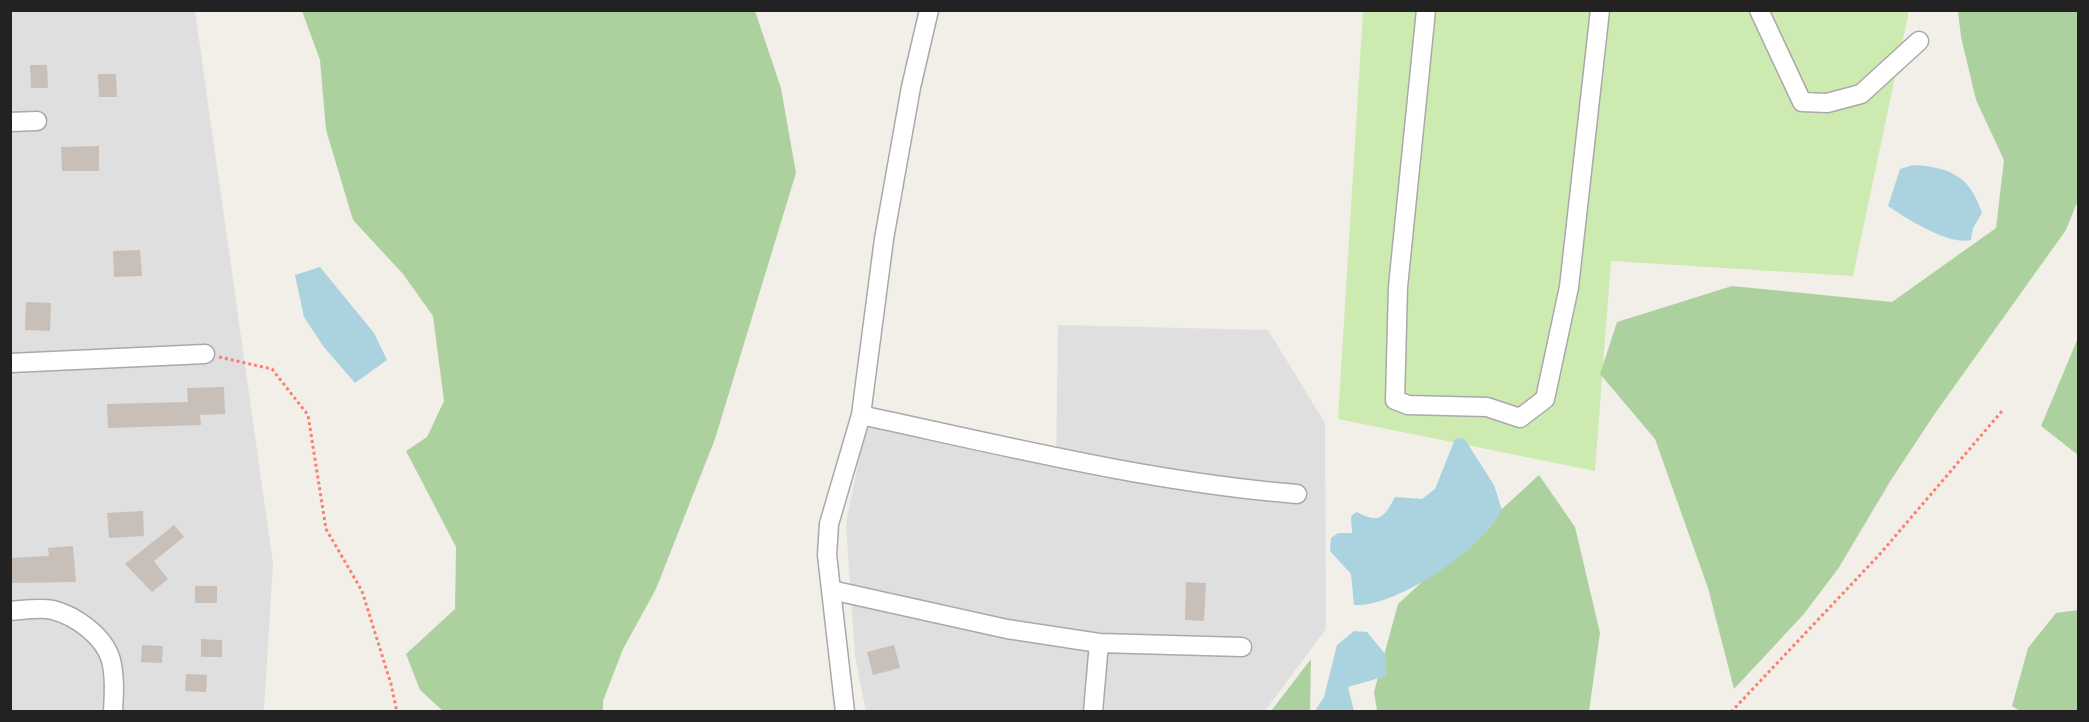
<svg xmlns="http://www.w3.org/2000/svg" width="2089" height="722" viewBox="0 0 2089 722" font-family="Overpass,sans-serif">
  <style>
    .residential { fill: #e0dfdf }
    .grass { fill: #cdebb0 }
    .forest { fill: #add19e }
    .water { fill: #aad3df }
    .building { fill: #c7bfb8 }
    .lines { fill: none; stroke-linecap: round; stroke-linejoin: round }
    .minor-casing { stroke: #a9a9a9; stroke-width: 21 }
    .path { stroke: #fa8072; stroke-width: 3; stroke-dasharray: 3 3; stroke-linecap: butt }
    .minor { stroke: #fff; stroke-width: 18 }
  </style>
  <rect width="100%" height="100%" fill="#f2efe9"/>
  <path class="residential" d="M10,11H195L273,563L264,711H11Z
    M1058,325L1268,330L1325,423L1326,629L1265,711L866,712L855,656L846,524L866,424L1056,466Z"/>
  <path class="grass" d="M1363,11H1909L1853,276L1611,261L1595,471L1338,419Z"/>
  <path class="forest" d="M302,11H755L781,88L796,173L715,439L656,589L623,649L603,701V711H443L420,690L406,654L455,609L456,547L406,451L427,437L444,401L433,316L403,274L353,220L326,130L320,60Z
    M1958,11H2078V200L2066,230L1936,412L1891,480L1838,569L1803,615L1734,689L1708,588L1655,439L1600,374L1617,322L1732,286L1892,302L1996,228L2004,160L1976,100L1961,37Z
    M2078,338V455L2041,426Z
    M1539,475L1575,527L1600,633L1589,711H1377L1374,692L1398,604Z
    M2078,610V711H2020L2012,706L2028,648L2056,613Z
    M1311,659L1310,711H1271Z"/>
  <path class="water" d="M1913,165C1950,167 1970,176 1982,213L1973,228L1971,240C1950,246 1907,219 1888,206L1900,169Z
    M320,267L374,333L387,360L355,383L323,346L304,317L295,275Z
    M1464,438L1494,485L1502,510C1484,548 1396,608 1354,605L1351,574L1330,551L1331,538L1338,533H1352L1351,516L1357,512C1379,524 1384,518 1395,497L1422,499L1435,489L1455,439Z
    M1354,631L1367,632L1386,655V676L1348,687L1354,711H1315L1324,697L1337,645Z"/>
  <path class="building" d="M30,65H47L48,88H31Z
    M98,74H116L117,97H99Z
    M99,146V171H62L61,147Z
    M140,250L142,276L114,277L113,251Z
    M26,302L51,303L50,331L25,330Z
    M224,387L225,414L200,415L201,425L108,428L107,404L188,402L187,388Z
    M143,511L144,536L109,538L107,513Z
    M174,525L184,537L154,561L168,579L152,592L125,564Z
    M73,546L76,582L10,583V558L49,556L48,548Z
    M1186,582L1206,583L1204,621L1185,620Z
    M195,586H217V603H195Z
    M201,639L222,640V657H201Z
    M142,645L163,646L162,663L141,662Z
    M894,645L900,668L873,675L867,652Z
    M186,674L207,675L206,692L185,691Z"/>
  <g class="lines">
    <defs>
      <path id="minor" d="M1426,10L1398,287L1395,400L1408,405L1487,407L1520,418L1545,399L1569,287L1600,10
        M1759,10L1802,102L1827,103L1861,94L1919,41
        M10,122L37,121
        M10,363L205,354
        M861,415C1005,446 1149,482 1297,494
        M831,590L1007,629L1099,643L1242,647
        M10,611C24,610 40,607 53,610C76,616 104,636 111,660C115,677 114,694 113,712
        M845,712L827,555L829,524L861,415L884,239L911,87L929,10
        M1093,712L1099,643"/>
    </defs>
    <use href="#minor" class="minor-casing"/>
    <path class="path" d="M219,357L272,369L308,415L326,529L362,591L391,684L397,712
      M1731,712L1880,554L2002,411"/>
    <use href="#minor" class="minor"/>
  </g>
  <rect width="2089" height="722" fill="none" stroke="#222222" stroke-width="24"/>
</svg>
